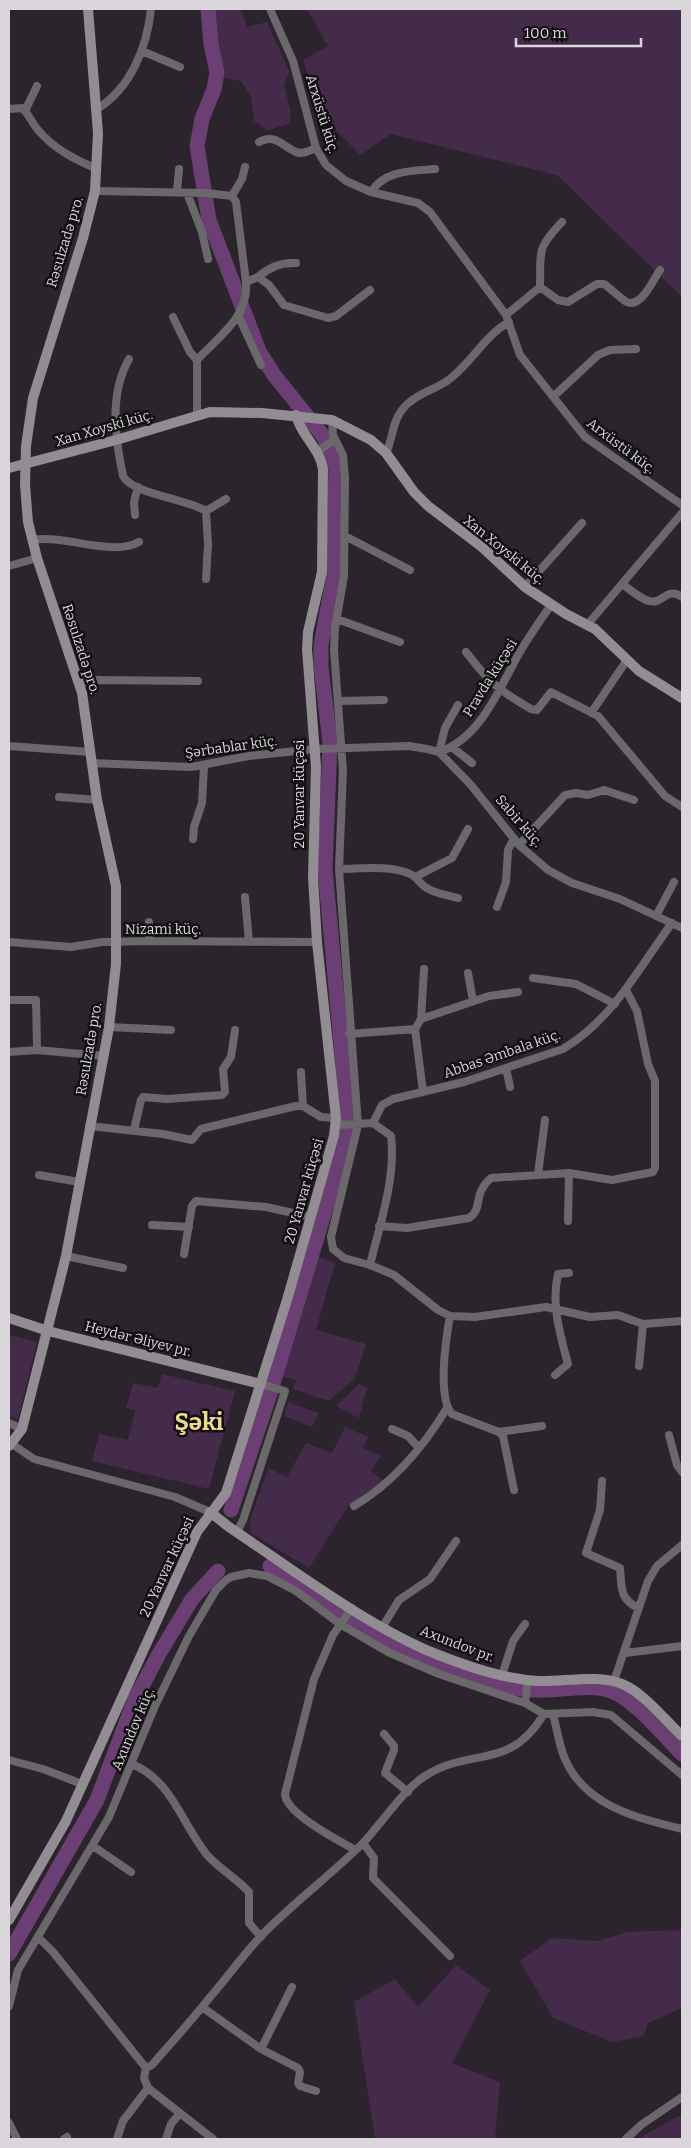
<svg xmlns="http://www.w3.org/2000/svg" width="691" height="2148" viewBox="0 0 691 2148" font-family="Bitter,serif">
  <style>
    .green { fill: #442b49 }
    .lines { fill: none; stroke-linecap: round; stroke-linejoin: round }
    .river { stroke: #6c3f74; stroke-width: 15 }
    .street { stroke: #6b686c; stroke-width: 8 }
    .secondary { stroke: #928c93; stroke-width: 10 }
    .labels { text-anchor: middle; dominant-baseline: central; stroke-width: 5; stroke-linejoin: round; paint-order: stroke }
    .street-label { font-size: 14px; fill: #dad6db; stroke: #110f12 }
    .town-label { font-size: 24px; font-weight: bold; fill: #f0d98b; stroke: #110f12 }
  </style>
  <rect width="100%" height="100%" fill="#2b242c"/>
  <path class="green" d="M213,9H241L247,27L267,22L289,71L284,86L291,112L289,124L268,130L254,121L251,97L241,81L225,78L212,15Z
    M307,9H682V297L557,175L391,134L360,155L319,113L303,60L328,46Z
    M314,1256L335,1263L316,1330L366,1344L355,1378L329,1401L293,1389L296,1380L278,1375Z
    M9,1335L37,1342L18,1419L9,1416Z
    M162,1374L235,1391L209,1489L92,1461L99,1434L128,1440L135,1410L126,1408L133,1383L158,1388Z
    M359,1384L367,1388L359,1418L336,1406Z
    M288,1402L319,1413L312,1427L284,1416Z
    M345,1427L368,1437L363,1448L381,1456L371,1470L383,1481L348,1506L309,1568L251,1533L250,1520L268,1468L287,1477L306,1443L332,1453Z
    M682,1930V2008L648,2023L644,2036L612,2042L553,2018L520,1961L552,1938L597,1941L628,1932Z
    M456,1965L490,1990L452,2063L500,2082L495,2139H375L354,2002L395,1979L418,2007Z
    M682,2114V2139H638Z"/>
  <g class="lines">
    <path class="river" d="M208,9L211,44L217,73L214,89L202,119L197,146L209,220L259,351L274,375L324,437L336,469L333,580L321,645V667L330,742L325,869L348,1119L346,1141L268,1400L231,1510
      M270,1566C317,1589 355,1627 402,1650C436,1667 501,1690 539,1690C561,1691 587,1684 608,1690C633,1697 663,1735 682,1754
      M9,1954L97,1800L135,1699L159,1654L192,1599L218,1571"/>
    <path class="street" d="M270,9L293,61L316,148L326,165L346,181L371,192L418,203L430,212L506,315L520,355L585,437L682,505
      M142,51L180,67
      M9,109L22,108C29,114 32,123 38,130C54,149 74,159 97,169
      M97,109C131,88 147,47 151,9
      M25,111L37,86
      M259,142C275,133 282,146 296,152C303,155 310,150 316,148
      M95,191L206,193L232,196L236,202L246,282
      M177,192L179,169
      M371,192C385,170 411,171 435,169
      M187,193L202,232L208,259
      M232,196L242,179L245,167
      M258,277C269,267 281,262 296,263
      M540,287C541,251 536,249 562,222
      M506,315L540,287L558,300L568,302L597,284H604C611,289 618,296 625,301C640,311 653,280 660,270
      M173,317L190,352L197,360
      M239,317L261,365
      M129,359C109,394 115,438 123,476C132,494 188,499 206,511L208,544L206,579
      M554,396L598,355L610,350L636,349
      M197,414V360C219,336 249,317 246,282L258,277L269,285L284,305L328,318L336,316L370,290
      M332,420L333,435L343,455L345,477L344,576L335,628L334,650L343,771L339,869L358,1125L331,1237L333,1249L344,1258L370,1265L394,1275L438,1310L450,1316L475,1317L546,1307L590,1317L618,1315L643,1324L682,1321
      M317,452L335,439
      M386,453C393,439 392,422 402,410C413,395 432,391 447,381C470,365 484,336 509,322
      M206,511L226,499
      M135,515L134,502L138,487
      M345,536L410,570
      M32,540C64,534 112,557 139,542
      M9,566L37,558
      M622,584C630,589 640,599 649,601C663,605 666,586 682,597
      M525,587L582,523
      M337,619L400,642
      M588,624L682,513
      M466,652C489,682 498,690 531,709L537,710L551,692L598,716L665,796L682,807
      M79,683L96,680L198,681
      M338,701L384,700
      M458,705L445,728L439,752C479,739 498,692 517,657C527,639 539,622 551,605
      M591,713L627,660
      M9,746L90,752
      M453,748L472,763
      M91,763L191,767L249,756L315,749L409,746L427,749L439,752L471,785L519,845L548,870L572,883L620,899L682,928
      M59,797L97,800
      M193,839L194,827L202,803L204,766
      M519,845L565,795L576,793L588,795L604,790L634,800
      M339,869C361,869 387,865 408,873C417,876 418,882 425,887C435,894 447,895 458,898
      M417,876L452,858L468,829
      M245,897L249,942
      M497,907L506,882L508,850L514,838
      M656,916L674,882
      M149,941V922
      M9,942L71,947L102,942L149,941L317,942
      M468,973L473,1001
      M533,978L576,984L615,1004
      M9,1000H36L37,1050
      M421,1019L424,969
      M109,1027L171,1030
      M415,1029L423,1092
      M349,1034L415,1029L421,1019L489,996L518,992
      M9,1052L37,1050L104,1056
      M506,1068L510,1087
      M301,1072L303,1106
      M336,1125L373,1123L382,1105L393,1099L464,1082L563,1049C613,1019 638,969 672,923
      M89,1126L163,1134L192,1140L201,1129L296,1106H303L321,1117L336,1118
      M134,1130L141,1100L143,1097L167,1099L222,1095L225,1092L223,1069L231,1057L235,1030
      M538,1174L545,1120
      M39,1175L79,1182
      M568,1221L569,1173
      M152,1225L189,1227
      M379,1226L407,1228L469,1218C484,1208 472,1194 491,1178L569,1173L612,1180L653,1172L655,1168V1081L648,1064L637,1011L626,990
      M184,1254L192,1206L196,1201L266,1207L311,1217
      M66,1256L123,1268
      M370,1265C380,1223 396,1179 391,1136L373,1123
      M450,1316C446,1338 437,1397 452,1414L499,1432L503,1436L514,1490
      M639,1366L643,1324
      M555,1375L568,1364C560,1334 551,1305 558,1274L569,1273
      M9,1423L22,1429
      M392,1429L408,1436L419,1448
      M499,1432L542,1426
      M669,1435L677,1465L682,1472
      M12,1444L34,1459L175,1497L210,1512
      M602,1481L600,1510L586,1553L620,1568C622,1588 619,1598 638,1608
      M354,1506C393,1483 424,1446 447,1408
      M237,1532L243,1520L285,1391L261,1384
      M352,1608L333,1635L314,1679L285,1794C285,1813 338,1840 355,1850
      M383,1626L399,1600L430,1579L456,1541
      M625,1653L682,1646
      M502,1675L513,1641L525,1624
      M614,1681L648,1581L657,1566L682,1545
      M525,1703L528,1680
      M553,1714C557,1729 559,1746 565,1759C585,1806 637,1818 682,1829
      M384,1734L394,1746V1750L385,1773L408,1792
      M9,1760L43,1769L82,1784
      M132,1764C173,1781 182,1825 208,1856C220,1869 237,1879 249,1892V1923L261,1937
      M363,1843L374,1858L373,1878L450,1956
      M93,1846L131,1872
      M38,1937L53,1952L146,2068
      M9,2006L18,1970L109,1817L155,1706L189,1636L216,1590L226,1580L231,1577L249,1573L267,1576L296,1591L340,1624L388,1652L439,1674L525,1703L544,1714L593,1712L611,1715L682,1775
      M202,2007L261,2049L298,2068L300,2072L298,2083L300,2086L316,2091
      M261,2049L292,1987
      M146,2068L152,2065C172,2042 192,2020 211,1996C228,1976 244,1954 262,1935C294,1902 331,1875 363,1843C381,1824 404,1789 425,1776C472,1746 509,1772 544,1714
      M146,2068L144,2078L148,2088L213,2139
      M9,2123L17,2139
      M64,2139L67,2137
      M117,2139L123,2121L148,2088
      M166,2139L171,2124L180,2113
      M626,2139L641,2125L682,2097"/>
    <path class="secondary" d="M9,468L116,440L210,412L262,413L332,420L371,440L386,453L414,492L428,506L482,547L525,587L566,614L595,629L639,671L682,698
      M9,1318L48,1331L261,1384
      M9,1446L22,1429L66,1256L109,1027L116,964V886L97,800L82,693L37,558L28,522L25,485L26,446L33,398L83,238L95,191L98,133L88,9
      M210,1512L229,1527C292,1569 367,1626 436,1654C469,1667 504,1679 539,1681C563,1682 600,1674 622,1684C643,1692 666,1721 682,1736
      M9,1920L66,1821L197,1532L226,1493L287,1300L334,1136L336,1118L317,942L313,877L316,767L307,649L308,632L322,572L323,469C320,448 301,436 296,415"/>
  </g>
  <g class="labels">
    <g class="street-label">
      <text transform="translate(322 114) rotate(73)">Arxüstü küç.</text>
      <text transform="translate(65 242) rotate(-73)">Rəsulzadə pro.</text>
      <text transform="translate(104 428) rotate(-16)">Xan Xoyski küç.</text>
      <text transform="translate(621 446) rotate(37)">Arxüstü küç.</text>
      <text transform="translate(504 550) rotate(39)">Xan Xoyski küç.</text>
      <text transform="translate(81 649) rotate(72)">Rəsulzadə pro.</text>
      <text transform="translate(490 678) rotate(-58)">Pravda küçəsi</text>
      <text transform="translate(231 747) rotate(-8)">Şərbablar küç.</text>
      <text transform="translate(299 794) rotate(-90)">20 Yanvar küçəsi</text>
      <text transform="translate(519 821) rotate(49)">Sabir küç.</text>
      <text x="163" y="929">Nizami küç.</text>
      <text transform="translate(89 1049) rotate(-80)">Rəsulzadə pro.</text>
      <text transform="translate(502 1054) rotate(-19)">Abbas Əmbala küç.</text>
      <text transform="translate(304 1191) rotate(-74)">20 Yanvar küçəsi</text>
      <text transform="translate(138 1339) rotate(14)">Heydər Əliyev pr.</text>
      <text transform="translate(167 1567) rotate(-65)">20 Yanvar küçəsi</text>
      <text transform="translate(457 1644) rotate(21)">Axundov pr.</text>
      <text transform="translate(133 1729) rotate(-67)">Axundov küç.</text>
    </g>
    <g class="town-label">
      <text x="199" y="1422">Şəki</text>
    </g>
  </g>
  <rect width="691" height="2148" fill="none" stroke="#dad6db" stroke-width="20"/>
  <path d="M516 38v8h125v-8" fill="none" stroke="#dad6db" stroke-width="2.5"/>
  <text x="524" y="38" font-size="15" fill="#dad6db" stroke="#110f12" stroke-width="4" paint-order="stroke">100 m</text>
</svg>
